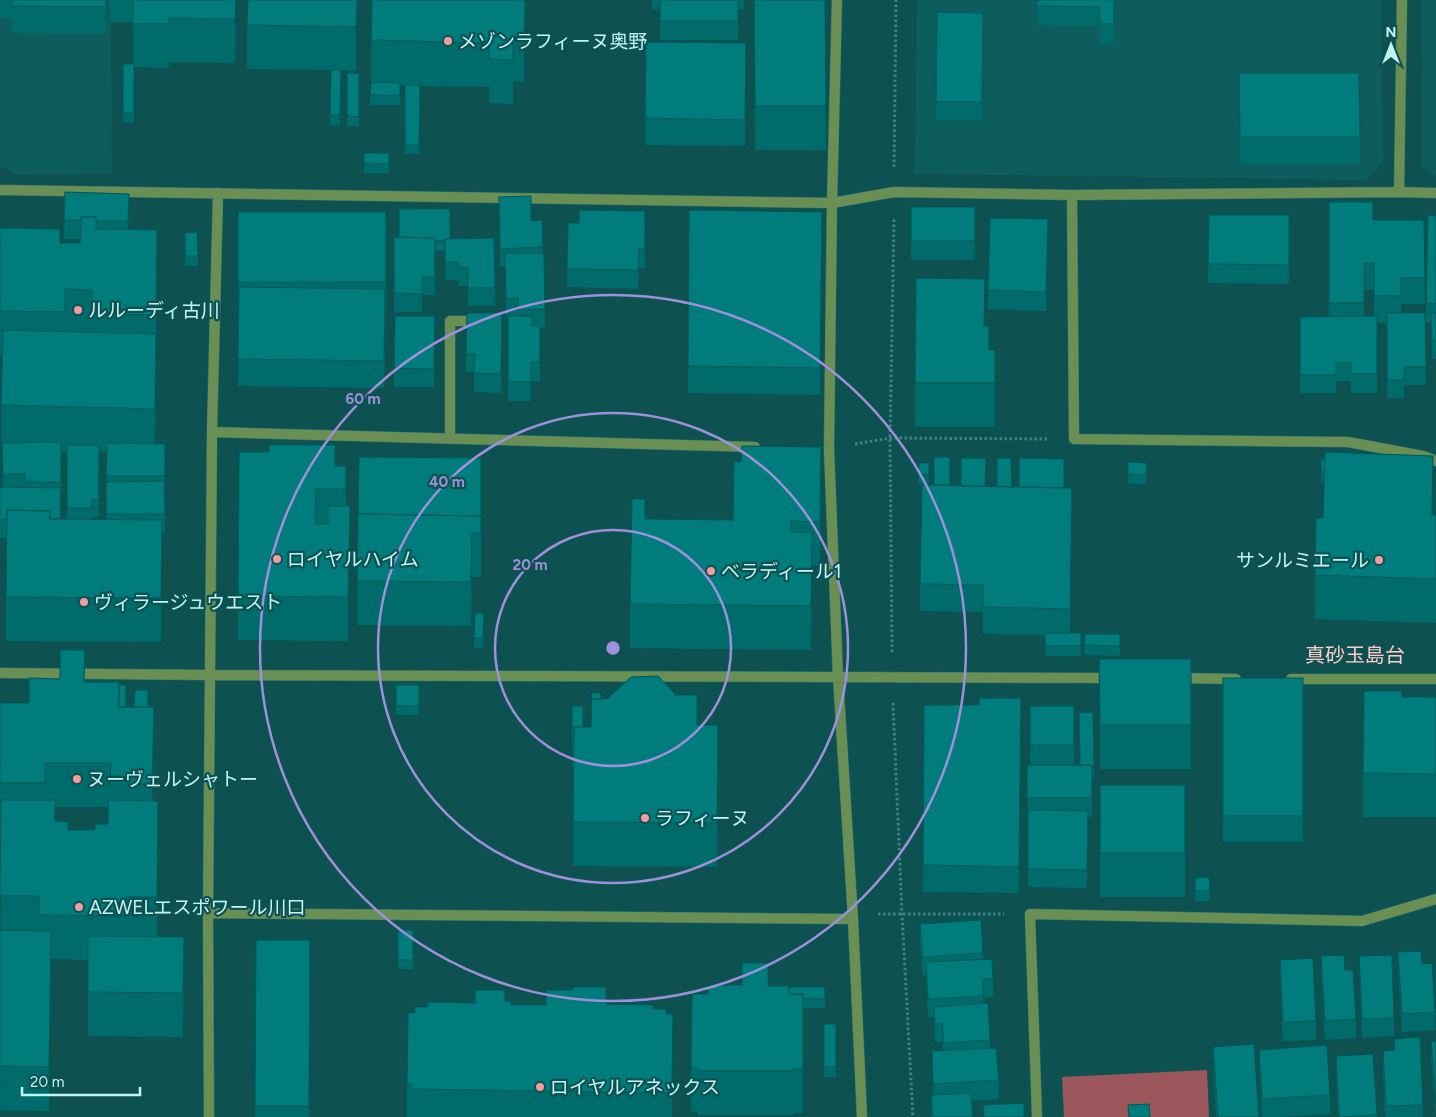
<svg xmlns="http://www.w3.org/2000/svg" width="1436" height="1117" viewBox="0 0 1436 1117" font-family="Figtree,'Noto Sans JP',sans-serif">
  <style>
    .built { fill: #0e5d5e }
    .green { fill: #9c575d }
    .lines { fill: none; stroke-linecap: round; stroke-linejoin: round }
    .service-casing { stroke: #317272; stroke-width: 11 }
    .minor-casing { stroke: #317272; stroke-width: 11 }
    .path { stroke: #438282; stroke-width: 3; stroke-dasharray: 2.5 2.5; stroke-linecap: butt }
    .service { stroke: #698f54; stroke-width: 10 }
    .minor { stroke: #698f54; stroke-width: 10 }
    .wall { fill: #006b6b; fill-rule: evenodd }
    .shaded-wall { fill: #005757 }
    .building { fill: #007c7c; stroke: #005757 }
    .ring { fill: none; stroke: #9e90da; stroke-width: 2.5 }
    .poi-dot { fill: #f49aa1; stroke: #0d5151; stroke-width: 2 }
    .labels { text-anchor: middle; dominant-baseline: central; stroke-width: 4.5; stroke-linejoin: round; paint-order: stroke }
    .poi-label { font-size: 19px; fill: #c1f4f4; stroke: #0d5151; text-anchor: start }
    .neighbourhood-label { font-size: 20px; fill: #fecacc; stroke: #0d5151 }
    .centre { fill: #9e90da; stroke: #0d5151; stroke-width: 2.5 }
    .ring-label { font-size: 15px; text-anchor: middle; font-weight: bold; fill: #9e90da; stroke: #0d5151; stroke-width: 4.5; stroke-linejoin: round; paint-order: stroke }
  </style>
  <rect width="100%" height="100%" fill="#0d5151"/>
  <path class="built" d="M0,0H111L112,174L16,175L0,166Z
    M917,0H1381L1383,162L1366,180L915,174Z
    M1422,0H1436V177L1421,166Z"/>
  <path class="green" d="M1207,1070L1209,1117H1064L1062,1077Z"/>
  <g class="lines">
    <defs>
      <path id="service" d="M450,438V321H479"/>
      <path id="minor" d="M837,0L832,203L829,449L838,677L853,919L862,1117
        M0,190L832,203L894,192L1072,195L1399,192L1436,193
        M1399,192L1402,0
        M1072,195L1074,439L1348,442L1423,456L1436,461
        M212,432L755,447
        M0,673L210,675L1111,678
        M1178,678L1236,679
        M1291,679H1436
        M208,913L853,919
        M209,1117L208,913L212,432L218,193
        M1037,1117L1030,914L1362,921L1436,899"/>
    </defs>
    <use href="#service" class="service-casing"/>
    <use href="#minor" class="minor-casing"/>
    <path class="path" d="M894,167L896,0
      M855,444L890,438L1048,439
      M892,652L890,438L894,218
      M893,703L902,914L913,1117
      M878,914H1004"/>
    <use href="#service" class="service"/>
    <use href="#minor" class="minor"/>
  </g>
  <path class="wall" d="M0,0H106V34L12,33V18H0Z
    M110,0H236L235,63L169,62V68L134,67V123L123,122V64H133V22H110Z
    M358,0L356,71L341,70L340,125H330L331,70L247,69V25Z
    M526,0L524,82L513,81V104L489,103V87L420,86L419,154H405V85H411H400V105H370L371,82V40Z
    M652,0H744V9H738V40H660V9H652Z
    M754,0H825L826,150H755Z
    M1037,0H1115L1114,43H1100V26L1037,25Z
    M937,12L983,13L982,120H936Z
    M646,42H684L746,70L745,146L645,145Z
    M347,73H359V126H347Z
    M1239,73H1359L1360,164H1240Z
    M389,153V173H364V163Z
    M65,192L129,194L128,230L157,274L156,378L155,444H165V532H162L161,642L6,641V538H0V487H3L2,449H1L2,355H0V228L60,243H80V239H64ZM61,451H67V519H61ZM99,451L107,452L106,482V520H92V517H99Z
    M499,197L531,221L542,220L545,328H540V381H531V401H508V317H506L505,267H500Z
    M1329,202L1373,220H1424L1425,304H1401V313H1425L1426,385H1404V398H1387V323H1377V393H1351V381H1336V393H1300V317H1329ZM1364,290H1374V317H1364Z
    M911,207H975V260H911Z
    M689,210L822,212L820,395L688,393Z
    M645,211V268H639L638,289L567,287L568,223H579Z
    M238,212H386V308L384,388L238,386L239,308H238Z
    M1209,215H1289V284L1208,283Z
    M1436,216V359H1432L1431,322H1426V303Z
    M185,233L198,256V266H185Z
    M394,237L450,239L494,238L495,306H468V286H458V280H445V251H435V295H422V312H394Z
    M1048,238L1046,311L988,309V290Z
    M502,313L501,393L474,392V372H466V354Z
    M985,326L989,350H995V427H915V383Z
    M435,335L434,387H394V368Z
    M269,452L335,466H346V506L350,550L348,641L238,640V596Z
    M481,458V577H472L471,626L357,625V581Z
    M1321,459L1433,500V515H1436V623L1315,619V575L1323,518L1324,482H1321Z
    M1128,462L1147,463L1146,485L1128,483Z
    M919,463H929V485L918,484Z
    M934,485L1064,488L1072,515L1070,633H1081V656H1045V635L983,634V612L920,611V584Z
    M821,491L820,566L812,565L811,650L630,648V604L645,519L733,520Z
    M484,623L483,648H474V638Z
    M1085,634H1120V656L1084,655Z
    M1099,659H1191V769H1100Z
    M1223,678H1303V842H1223Z
    M85,682L126,685V707H148L154,751L153,801H158L157,937H184L183,1037L88,1036V960L51,959L49,1111L0,1110L1,827H0V703H29ZM55,807H108V824L95,830H68L55,821Z
    M396,685H419V715H396Z
    M1402,697H1436V817H1363V773Z
    M1021,698L1019,893L923,892L924,705H979Z
    M601,699L697,725L718,769L717,867L573,866V767H572V706L583,727H591Z
    M1030,706H1074V764H1030Z
    M1093,712L1094,778H1092V817H1088L1087,888L1028,887L1027,765H1080Z
    M1100,785H1185V897H1100Z
    M1209,877L1210,901H1195V878Z
    M920,924L983,953V959L993,979V997L983,998V1004L990,1040V1048L999,1080V1099L972,1101L973,1117H931V1095H933L932,1051L943,1050L942,1042H935L934,1017H928L926,975L923,976L920,943Z
    M398,930H413V969H398Z
    M256,940H310L309,1117H255Z
    M1398,952L1422,964L1435,1012V1030L1402,1032L1398,971Z
    M1321,956L1345,970L1356,1019V1038L1325,1040L1321,975Z
    M1359,956L1394,1018V1036L1362,1038Z
    M1280,960L1316,1021V1040L1283,1041L1280,978Z
    M742,985L789,987H825V1008H803V1113H794V1115H698V1112H691L692,994H708Z
    M505,1001L511,1005H546L606,1004L653,1009L666,1014L673,1058L672,1117H407V1084L415,1013L428,1007Z
    M824,1024H836V1077H824Z
    M1394,1039L1423,1105V1117H1385L1383,1070V1051L1394,1050Z
    M1431,1041H1436V1117L1431,1060Z
    M1213,1047L1259,1117H1216L1213,1066Z
    M1259,1050L1330,1095V1114L1278,1117H1262L1259,1068Z
    M1373,1054L1377,1117H1338L1336,1075V1056Z"/>
  <path class="shaded-wall" d="M236,0L235,63V19Z
    M357,0H358L356,71V27Z
    M525,0H526L524,82V38Z
    M1048,219V238L1046,311V292Z
    M157,230L156,378L155,453V409Z
    M985,279V323L984,370V326Z
    M821,447V491L820,566V522Z
    M1433,456V500L1432,559V515Z
    M1072,488V515L1070,635V609Z
    M350,506V550L348,641V597Z
    M162,520V564L161,642V598Z
    M472,533V577L471,626V582Z
    M812,533V577L811,650V606Z
    M154,707V751L152,828V784Z
    M718,725V769L717,867V823Z
    M51,931V975L49,1111V1067Z
    M184,937V981L183,1037Z
    M673,1014V1058L672,1117V1086Z"/>
  <path class="building" d="M12,0H106V7L12,6Z
    M133,0H236L235,19L169,18V24H133Z
    M248,0H357L356,27L247,25Z
    M372,0H525L524,38L513,37V60L489,59V43L371,40Z
    M660,0H738V21H660Z
    M754,0H825L826,106H755Z
    M1037,0H1114V24H1100V7L1037,6Z
    M937,12L983,13L982,102H936Z
    M646,42L746,43L745,120L645,118Z
    M123,64H134V113H123Z
    M331,70H341L340,115H330Z
    M347,73H359V117L347,116Z
    M1239,73H1359L1360,137H1240Z
    M371,82L400,83V96L370,95Z
    M405,85H420L419,145H405Z
    M364,153H389V164L364,163Z
    M65,192L129,194L128,221H96V217H81V220H64Z
    M531,196V221L542,220L543,247L500,249L499,197Z
    M1329,202H1373V220H1424L1425,278H1401V296H1374V263H1364V303H1329Z
    M911,207H975V241H911Z
    M399,209H450V239H445V241H435V238L399,237Z
    M579,210L645,211V249H639L638,270L567,269L568,223H579Z
    M689,210L822,212L820,368L688,366Z
    M238,212H386V282H238Z
    M1209,215H1289V265L1208,264Z
    M1428,215L1436,216V304L1426,303Z
    M81,217H96V229L157,230L156,315L92,314V290L65,289V312L0,311V228L60,229V243H80Z
    M990,218L1048,219L1046,292L988,290Z
    M197,232L198,256H185V233Z
    M394,237L435,238V277H422V294L394,293Z
    M494,238L495,288H468V267H458V262H445V239Z
    M505,253H544L545,309L518,310V298H506Z
    M916,278L985,279L984,326H989V350H995V383H915Z
    M239,287L385,289L384,361L238,359Z
    M467,313H502L501,374L474,373L475,354H466Z
    M1387,313H1425L1426,367H1404V380H1387Z
    M1431,313H1436V341H1432Z
    M395,316H435L434,369L394,368Z
    M508,316H532V326H540V362H531V382H508Z
    M1377,316V374H1351V363H1336V375H1300V317Z
    M3,330L156,334L155,409L1,405Z
    M61,442V482H25V474H3L2,443Z
    M107,443L165,444V476H106Z
    M67,445H99V499H92V508H67Z
    M269,445H335V466H346V489H316L315,524H328V506H350L348,597L238,596L239,452H269Z
    M742,446L821,447L820,522L791,521V532L812,533L811,606L630,604L632,499H645V519L733,520L734,461L741,462Z
    M1325,452L1433,456L1432,515H1436V579L1315,575L1316,518H1323Z
    M359,457L481,458V516L358,514Z
    M934,457H950V485H934Z
    M961,458H986L985,486H961Z
    M997,458H1011L1012,487L997,486Z
    M1019,458L1064,459V488L1019,487Z
    M1321,459H1325L1324,472H1321Z
    M1128,462L1147,463L1146,475L1128,474Z
    M919,463H929V475L918,474Z
    M164,481L165,514H106V482Z
    M922,485L1072,488L1070,609L983,607V585L920,584Z
    M0,487L61,488L60,519H50V511L7,510L6,520H0Z
    M7,510L50,511V519L162,520L161,598L6,597Z
    M358,514L481,516V533H472L471,582L357,581Z
    M475,613H484L483,638H474Z
    M1045,633H1081V646H1045Z
    M1085,634H1120V646L1084,645Z
    M60,650H85L84,682H119L118,707H154L152,784H110L111,763H45V783H0V703H29V678L60,679Z
    M1099,659H1191V725H1100Z
    M658,676L676,695H697V725H718L717,823L573,822L574,727H591V699H607L631,677Z
    M1223,678H1303V816H1223Z
    M119,685H126V706L119,707Z
    M396,685H419V706H396Z
    M135,690H148V707H134Z
    M1364,691H1402V697H1436V774L1363,773Z
    M591,693H601V699H591V727Z
    M979,698H1021L1019,867L923,865L924,705H979Z
    M572,706H583V727H574L573,757H572Z
    M1030,706H1074V745H1030Z
    M1093,712L1094,768H1092V765H1080L1079,713Z
    M1027,765H1092V798H1027Z
    M1100,785H1185V853H1100Z
    M1,800H55V821L68,822V830H95V824H108V800L158,801L157,897H126V916L39,915V896H0Z
    M1028,810L1088,811L1087,870L1028,869Z
    M1209,877L1210,891H1195V878Z
    M981,920L983,953L923,957L920,924Z
    M0,930L51,931L49,1067L0,1066Z
    M398,930H413V960H398Z
    M88,936L184,937L183,993L88,992Z
    M256,940H310L309,1106H255Z
    M1421,951L1422,964L1432,963L1435,1012L1402,1014L1398,952Z
    M1344,955L1345,970H1353L1356,1019L1325,1021L1321,956Z
    M1392,955L1394,1018L1362,1019L1359,956Z
    M1313,958L1316,1021L1283,1022L1280,960Z
    M992,959L993,979H983V996L928,999L926,962Z
    M742,963H768V986H789V994H803V1069H794V1071H698V1068H691L692,994H708V985H742Z
    M573,987H606V1004L653,1005V1009H666V1014H673L672,1086H669V1093L411,1089V1084H407L408,1013H415V1007H428V1002L475,1003V990H505V1001H511V1005H546V990H573Z
    M789,987H825V999L803,998V994H789Z
    M988,1003L990,1040L944,1043L942,1023L935,1024L934,1007Z
    M824,1024H836V1067H824Z
    M1420,1037L1423,1105L1386,1106L1383,1051L1395,1050L1394,1039Z
    M1431,1041H1436V1104Z
    M1254,1044L1259,1117H1218L1213,1047Z
    M1327,1045L1330,1095L1262,1099L1259,1050Z
    M996,1048L999,1080L933,1084L932,1051Z
    M1373,1054L1377,1115L1339,1117L1336,1056Z
    M971,1093L973,1117H933L931,1095Z
    M1024,1103V1117H984L983,1105Z
    M1149,1104L1150,1117H1129L1128,1105Z"/>
  <g class="ring">
    <circle cx="613" cy="648" r="118"/>
    <circle cx="613" cy="648" r="235"/>
    <circle cx="613" cy="648" r="353"/>
  </g>
  <g class="poi-dot">
    <circle cx="448" cy="41" r="5"/>
    <circle cx="78" cy="310" r="5"/>
    <circle cx="277" cy="559" r="5"/>
    <circle cx="1379" cy="560" r="5"/>
    <circle cx="711" cy="571" r="5"/>
    <circle cx="84" cy="602" r="5"/>
    <circle cx="77" cy="779" r="5"/>
    <circle cx="645" cy="818" r="5"/>
    <circle cx="79" cy="907" r="5"/>
    <circle cx="540" cy="1087" r="5"/>
  </g>
  <g class="labels">
    <g class="poi-label">
      <text x="458" y="41">メゾンラフィーヌ奥野</text>
      <text x="88" y="310">ルルーディ古川</text>
      <text x="287" y="559">ロイヤルハイム</text>
      <text x="1369" y="560" text-anchor="end">サンルミエール</text>
      <text x="721" y="571">ベラディール1</text>
      <text x="94" y="602">ヴィラージュウエスト</text>
      <text x="87" y="779">ヌーヴェルシャトー</text>
      <text x="655" y="818">ラフィーヌ</text>
      <text x="89" y="907">AZWELエスポワール川口</text>
      <text x="550" y="1087">ロイヤルアネックス</text>
    </g>
    <g class="neighbourhood-label">
      <text x="1355" y="655">真砂玉島台</text>
    </g>
  </g>
  <circle cx="613" cy="648" r="8" class="centre"/>
  <g class="ring-label">
    <text x="363" y="404">60 m</text>
    <text x="447" y="487">40 m</text>
    <text x="530" y="570">20 m</text>
  </g>
  <g transform="translate(1391 45)" stroke="#0d5151" stroke-width="4" paint-order="stroke">
  <path d="M0-4L9 19L0 12L-9 19Z" fill="#c1f4f4"/>
  <text y="-8" font-size="14" font-weight="bold" text-anchor="middle" fill="#c1f4f4">N</text>
  </g>
  <path d="M22 1087v8h118v-8" fill="none" stroke="#c1f4f4" stroke-width="2.5"/>
  <text x="30" y="1087" font-size="15" fill="#c1f4f4" stroke="#0d5151" stroke-width="4" paint-order="stroke">20 m</text>
</svg>
